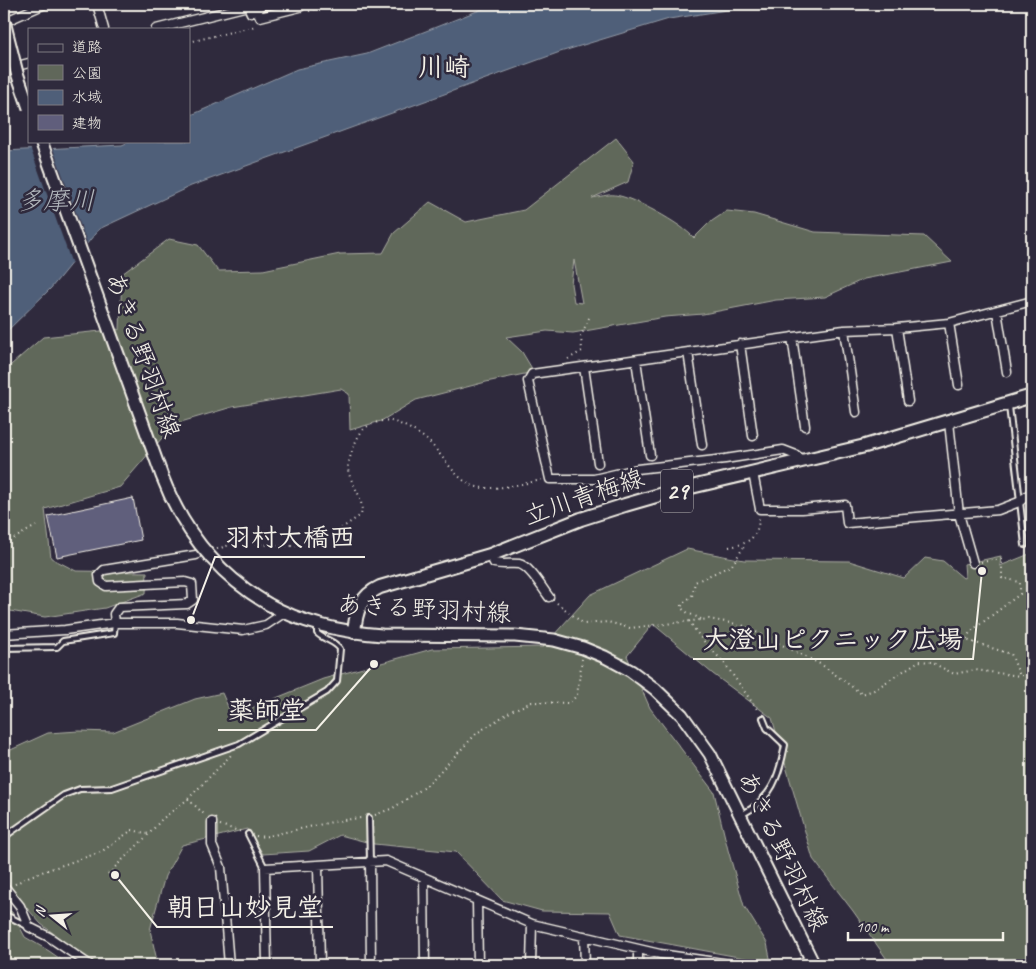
<svg xmlns="http://www.w3.org/2000/svg" width="1036" height="969" viewBox="0 0 1036 969" font-family="Caveat,'Klee One',sans-serif">
  <style>
    .green { fill: #60675a; stroke: #aaaca1; fill-rule: evenodd }
    .water { fill: #4f5f79; stroke: #9199a5 }
    .pier { fill: #2f2a3d }
    .building { fill: #605e7c; stroke: #f4f1e8 }
    .lines { fill: none; stroke-linecap: round; stroke-linejoin: round }
    .service-casing { stroke: #f4f1e8; stroke-width: 8 }
    .minor-casing { stroke: #f4f1e8; stroke-width: 11 }
    .secondary-casing { stroke: #f4f1e8; stroke-width: 15 }
    .primary-casing { stroke: #f4f1e8; stroke-width: 16 }
    .path { stroke: #f4f1e8; stroke-width: 2; stroke-dasharray: 1 4; stroke-linecap: butt }
    .service { stroke: #2f2a3d; stroke-width: 4 }
    .minor { stroke: #2f2a3d; stroke-width: 8 }
    .secondary { stroke: #2f2a3d; stroke-width: 11 }
    .primary { stroke: #2f2a3d; stroke-width: 12 }
    .secondary-bridge-casing { stroke: #f4f1e8; stroke-width: 15; stroke-linecap: butt }
    .secondary-bridge { stroke: #2f2a3d; stroke-width: 11 }
    .labels { text-anchor: middle; dominant-baseline: central; stroke-width: 5; stroke-linejoin: round; paint-order: stroke }
    .shield { fill: #2f2a3d; stroke: #b9b5b5; stroke-width: 1 }
    .shield-label { font-size: 24px; font-weight: bold; fill: #f4f1e8 }
    .street-label { font-size: 25px; fill: #f4f1e8; stroke: #2f2a3d }
    .neighbourhood-label { font-size: 26px; font-weight: bold; fill: #f4f1e8; stroke: #2f2a3d }
    .water-label { font-size: 26px; font-style: italic; fill: #b2b7bc; stroke: #2f2a3d }
    .leader { fill: none; stroke: #f4f1e8; stroke-width: 2 }
    .callout-dot { fill: #f4f1e8; stroke: #2f2a3d; stroke-width: 2 }
    .callout-label { font-size: 26px; text-anchor: middle; font-weight: bold; fill: #f4f1e8; stroke: #2f2a3d; stroke-width: 5; stroke-linejoin: round; paint-order: stroke }
  </style>
  <rect width="100%" height="100%" fill="#2f2a3d"/>
  <filter id="ink" filterUnits="userSpaceOnUse"><feTurbulence type="fractalNoise" baseFrequency=".02" numOctaves="2"/><feDisplacementMap in="SourceGraphic" scale="10" xChannelSelector="R" yChannelSelector="G"/><feConvolveMatrix kernelMatrix="1 2 1 2 8 2 1 2 1" color-interpolation-filters="sRGB"/></filter>
  <g filter="url(#ink)">
    <path class="green" d="M616,138L634,161L628,182L592,198C599,197 608,194 615,195C633,197 682,224 694,238L709,223L727,211L754,214L815,232L924,236L952,262L864,279L825,297L776,300L703,314L665,317L573,333L547,331L506,337L522,352L534,372L486,382L416,400L381,421L350,430L349,394L341,389L232,407L174,424L120,487L45,509L51,558L76,571L147,572L146,593L105,608L45,617L4,610V371L43,337L120,329L122,274L169,239L198,245L218,271L263,270L340,254L383,253L394,233L430,202L466,222L524,210ZM574,260L582,303L574,302L571,284Z
      M687,549L744,560L849,561L904,578L925,558L943,561L963,578L965,577L964,564L1001,556L1000,566L1032,553V965H891L853,911L813,859L772,718L713,674L653,624L627,656L650,708L714,792L728,850L744,906L767,943L771,963L620,935L610,912L542,911L502,900L456,852L374,844L340,835L309,851L263,854L247,829L182,845L165,876L150,930L158,965H95L41,924L4,882V753L48,733L79,731L113,732L195,699L222,693L232,716L323,679L432,649L543,647L590,595Z
      M4,909L12,912L25,937L49,951L69,965H4Z"/>
    <path class="water" d="M495,4H765L669,19L560,52L191,186L99,229L51,288L4,334V151L122,145L131,141H189V116L297,69L367,54Z"/>
    <path class="pier" d="M52,146L88,246L72,264L30,147Z"/>
    <path class="building" d="M133,498L141,540L57,557L48,516Z"/>
    <g class="lines">
      <defs>
        <path id="service" d="M257,10L270,4
          M1009,406L1025,545
          M4,648L57,647L63,641L114,633L115,623
          M743,814C772,798 779,777 785,745L767,728L763,718
          M369,818L370,861
          M248,834L265,868
          M4,837L64,795L80,789L112,788L239,744L327,692L337,681L340,649C335,641 324,640 317,633V626
          M4,914L27,926"/>
        <path id="minor" d="M97,4L104,29
          M251,13L248,6L255,4L260,17L300,7
          M4,22L45,4
          M156,29L248,6L247,4
          M4,66L8,79L4,80
          M5,69L29,63
          M997,311L1007,372
          M949,323L959,385
          M897,328L908,401
          M844,330L856,412
          M792,337L805,426
          M740,344L753,436
          M688,352L702,445
          M636,360L650,455
          M584,367L598,463
          M949,422L959,514L973,563
          M804,461L796,455L783,450L725,459L637,469L594,479H550L528,381L532,374L844,330L897,328L949,323L1032,301
          M753,473L760,509H802L845,505L847,523L998,510L1019,502L1032,492
          M490,555L494,563C503,565 511,563 519,564C530,566 542,588 549,597
          M115,623L114,614L119,607L187,604L193,600L192,584L185,582L106,586L100,582L99,575L104,570L196,555
          M4,634L65,630L115,623H177L243,630L266,625L284,613
          M212,822V845L221,867L229,965
          M370,861L371,965
          M318,865L320,965
          M424,878L425,965
          M4,886L20,906L29,927L49,937L90,965
          M477,901L478,965
          M584,936L585,965
          M638,949V965
          M267,965L265,868L386,861L532,924L660,954L736,965
          M531,965L532,924
          M796,965L811,959"/>
        <path id="secondary" d="M268,604C303,624 342,632 382,635L515,636L554,640L583,648L605,657L631,671L655,689L682,715L710,754L814,965"/>
        <path id="primary" d="M354,632C356,612 360,596 380,587L490,555L581,519L625,505L670,492L865,446L1032,396"/>
      </defs>
      <use href="#service" class="service-casing"/>
      <use href="#minor" class="minor-casing"/>
      <use href="#secondary" class="secondary-casing"/>
      <use href="#primary" class="primary-casing"/>
      <path class="path" d="M309,11L330,4
        M189,42L256,26
        M4,91L12,89
        M568,359L582,351L581,336L589,318
        M4,540L13,539L36,526
        M729,547C747,544 758,539 759,518
        M217,549L239,542L279,546H305L324,540L361,515C366,493 343,479 349,461C352,451 356,438 363,430C368,424 384,419 391,421C403,424 419,433 428,441C441,453 455,478 471,485C488,493 524,483 543,480
        M981,562L1002,559V578L1020,582V594L970,632L966,640L1011,654L1020,676
        M557,603L584,624L608,622L630,628L709,619L742,625L822,665L862,694L874,690L919,661L931,662L954,674L975,670L1020,676H1032
        M701,619L688,613L681,608L683,603L692,596L695,582L732,565L745,545
        M689,621L700,637L725,664L759,712
        M188,799L232,754
        M375,815L393,808L425,787L477,733L513,710L532,702L570,703L577,695L582,659
        M220,825L242,832
        M256,836C269,838 278,833 291,831C314,826 337,820 361,818
        M108,874L149,834
        M15,884L30,876L101,852L132,830L149,834L162,819L188,799L206,816"/>
      <use href="#service" class="service"/>
      <use href="#minor" class="minor"/>
      <use href="#secondary" class="secondary"/>
      <use href="#primary" class="primary"/>
      <defs>
        <path id="secondary-bridge" d="M4,21L17,73L29,108
          M41,141L162,476C183,531 217,574 268,604"/>
      </defs>
      <use href="#secondary-bridge" class="secondary-bridge-casing"/>
      <use href="#secondary-bridge" class="secondary-bridge"/>
    </g>
  </g>
  <g class="labels">
    <rect class="shield" x="661" y="469.5" width="32" height="43" rx="4"/>
    <g class="shield-label">
      <text x="677" y="491">29</text>
    </g>
    <g class="street-label">
      <text transform="translate(143 355) rotate(70)">あきる野羽村線</text>
      <text transform="translate(584 497) rotate(-19)">立川青梅線</text>
      <text transform="translate(424 609) rotate(3)">あきる野羽村線</text>
      <text transform="translate(783 851) rotate(64)">あきる野羽村線</text>
    </g>
    <g class="neighbourhood-label">
      <text x="444" y="67">川崎</text>
    </g>
    <g class="water-label">
      <text x="56" y="200">多摩川</text>
    </g>
  </g>
  <path class="leader" d="M191 620L215 557H365M982 571L973 659H693M374 664L316 730H218M115 875L157 927H333"/>
  <g class="callout-dot">
    <circle cx="191" cy="620" r="5"/>
    <circle cx="982" cy="571" r="5"/>
    <circle cx="374" cy="664" r="5"/>
    <circle cx="115" cy="875" r="5"/>
  </g>
  <g class="callout-label">
    <text x="290" y="546">羽村大橋西</text>
    <text x="833" y="648">大澄山ピクニック広場</text>
    <text x="267" y="719">薬師堂</text>
    <text x="245" y="916">朝日山妙見堂</text>
  </g>
  <rect width="1036" height="969" fill="none" stroke="#2f2a3d" stroke-width="20"/>
  <rect x="10" y="10" width="1016" height="949" fill="none" stroke="#f4f1e8" stroke-width="2" filter="url(#ink)"/>
  <rect x="28" y="28" width="162" height="115" fill="#2f2a3d" stroke="#7e7a81"/>
  <rect x="38" y="44" width="25" height="8" fill="#2f2a3d" stroke="#7e7a81"/>
  <text x="72" y="52" font-size="15" fill="#f4f1e8">道路</text>
  <rect x="38" y="65" width="25" height="15" fill="#60675a" stroke="#7e7a81"/>
  <text x="72" y="78" font-size="15" fill="#f4f1e8">公園</text>
  <rect x="38" y="90" width="25" height="15" fill="#4f5f79" stroke="#7e7a81"/>
  <text x="72" y="102" font-size="15" fill="#f4f1e8">水域</text>
  <rect x="38" y="115" width="25" height="15" fill="#605e7c" stroke="#7e7a81"/>
  <text x="72" y="128" font-size="15" fill="#f4f1e8">建物</text>
  <g transform="translate(52 916) rotate(287)" stroke="#2f2a3d" stroke-width="4" paint-order="stroke">
  <path d="M0-4L9 19L0 12L-9 19Z" fill="#f4f1e8"/>
  <text y="-8" font-size="14" font-weight="bold" text-anchor="middle" fill="#f4f1e8">N</text>
  </g>
  <path d="M848 932v8h155v-8" fill="none" stroke="#f4f1e8" stroke-width="2.5"/>
  <text x="856" y="932" font-size="15" fill="#f4f1e8" stroke="#2f2a3d" stroke-width="4" paint-order="stroke">100 m</text>
</svg>
